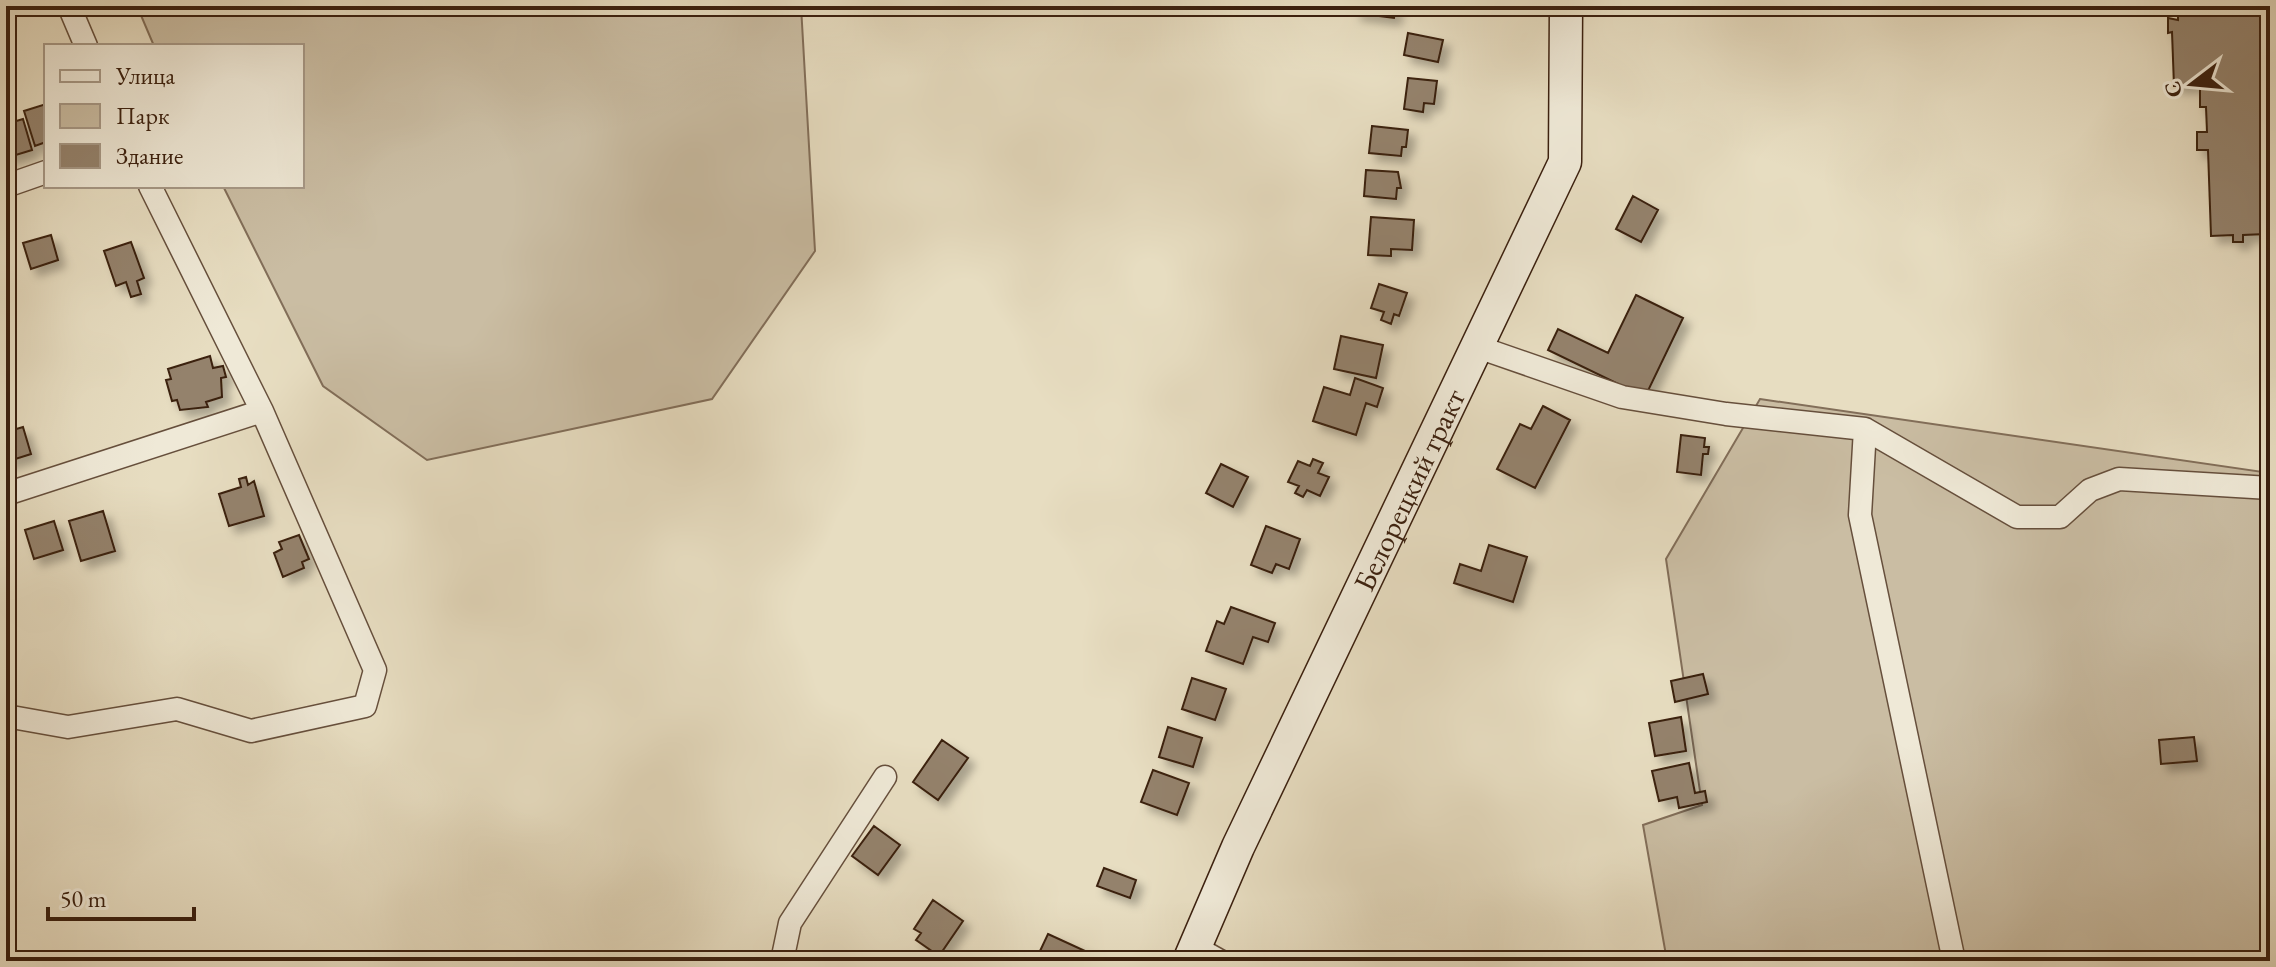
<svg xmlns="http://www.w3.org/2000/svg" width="2276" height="967" viewBox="0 0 2276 967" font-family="'EB Garamond',serif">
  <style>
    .green { fill: #cabda3; stroke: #826e59; stroke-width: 2 }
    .building { fill: #94826c; stroke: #3b200f; stroke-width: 2; filter: url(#shadow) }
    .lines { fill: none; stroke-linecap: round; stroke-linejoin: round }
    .street-casing { stroke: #664f3c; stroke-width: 25 }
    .secondary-casing { stroke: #3b200f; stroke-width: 35 }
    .street { stroke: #efe9d7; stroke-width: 22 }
    .secondary { stroke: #efe9d7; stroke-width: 32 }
    .labels { text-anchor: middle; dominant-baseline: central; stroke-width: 6; stroke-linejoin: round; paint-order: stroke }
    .street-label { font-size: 30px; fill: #3b200f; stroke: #efe9d7 }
  </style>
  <defs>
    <filter id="shadow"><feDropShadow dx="7" dy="7" stdDeviation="4" flood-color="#0004"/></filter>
  </defs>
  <rect width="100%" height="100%" fill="#e7ddc1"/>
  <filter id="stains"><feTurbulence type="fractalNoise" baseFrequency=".0025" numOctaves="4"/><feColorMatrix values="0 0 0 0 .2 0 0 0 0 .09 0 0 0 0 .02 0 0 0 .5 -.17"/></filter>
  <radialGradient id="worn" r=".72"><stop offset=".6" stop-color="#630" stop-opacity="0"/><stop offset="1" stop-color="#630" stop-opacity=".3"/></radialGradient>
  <path class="green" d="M137,6H801L815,251L712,399L427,460L323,386L223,186H302V46H154Z
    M1760,399L2270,473V961H1667L1643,825L1702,805L1666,559Z"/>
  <path class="building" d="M1355,6H1396L1394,18L1354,13Z
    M2178,6H2270V146L2262,147L2266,234L2243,235V242H2233V235L2211,236L2208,150H2197V132H2207L2206,107H2200V88H2205V85L2174,86L2172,32L2168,33V18L2178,20Z
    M1408,33L1443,40L1438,62L1404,55Z
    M1408,78L1437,81L1434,104L1424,103L1423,112L1404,109Z
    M46,104V142L35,146L24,111Z
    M23,119L32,150L6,158V124Z
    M1372,126L1408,130L1406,147H1402L1401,156L1369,153Z
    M1366,170L1398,172L1401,188H1397L1396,199L1364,196Z
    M1633,196L1658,210L1641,242L1616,229Z
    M1371,217L1414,220L1412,250L1391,249V256L1368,255Z
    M51,235L58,260L31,269L23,243Z
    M131,242L144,278L137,281L141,294L131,297L126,282L116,286L104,251Z
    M1379,284L1407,293L1399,316L1394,314L1391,324L1381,320L1384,312L1371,308Z
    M1636,295L1683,318L1645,397L1548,350L1558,329L1608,353Z
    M1341,336L1383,345L1376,378L1334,369Z
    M210,356L213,368L223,366L226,377L221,378L222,397L206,402L208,407L180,410L177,400L172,401L166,380L171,379L168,369Z
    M1355,378L1383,388L1377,407L1366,403L1356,435L1313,421L1324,387L1350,395Z
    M1543,406L1570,420L1535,488L1497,469L1520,424L1531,429Z
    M23,427L31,454L6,462V432Z
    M1681,435L1705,438L1704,447H1709L1708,454H1703L1701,475L1677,472Z
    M1313,459L1323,463L1318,473L1329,477L1320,496L1307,490L1303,497L1295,493L1299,486L1288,482L1298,461L1310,466Z
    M1221,464L1248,477L1233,507L1206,493Z
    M246,477L248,485L254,481L264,516L229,526L219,494L241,487L239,479Z
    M103,511L115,551L81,561L69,521Z
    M54,521L63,550L34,559L25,530Z
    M1266,526L1300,539L1289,569L1276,564L1272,573L1251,565Z
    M299,535L309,559L302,562L304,568L283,577L274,553L282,549L279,542Z
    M1489,545L1527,557L1513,602L1454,583L1460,564L1481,571Z
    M1231,607L1275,623L1268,642L1253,637L1243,664L1206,651L1217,621L1224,624Z
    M1703,674L1708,694L1675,702L1671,681Z
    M1192,678L1226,689L1215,720L1182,709Z
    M1681,717L1686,751L1655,756L1649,723Z
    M1168,727L1202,738L1193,767L1159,757Z
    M2194,737L2197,761L2161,764L2159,740Z
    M942,740L968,758L938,800L913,782Z
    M1689,763L1695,793L1705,791L1707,802L1679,808L1677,797L1659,801L1652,771Z
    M1153,770L1189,783L1177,815L1141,802Z
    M874,826L900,845L878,875L852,856Z
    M1104,868L1136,880L1130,898L1097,886Z
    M933,900L963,921L939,956L916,940L921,933L914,929Z
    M1048,934L1096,956L1094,961H1063L1040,951Z"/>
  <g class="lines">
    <defs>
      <path id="street" d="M69,6L86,46
        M6,186L46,172
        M1475,346L1622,397L1726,414L1865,429L1860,515L1954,961
        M1865,429L2017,517H2060L2090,490L2119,479L2270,488
        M6,494L262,411
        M6,716L68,727L177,709L251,731L365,706L375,670L262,411L150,186
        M1195,947L1220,961
        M782,961L790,923L885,777"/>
      <g id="secondary">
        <path id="s1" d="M1189,961L1238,847L1565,162L1566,6"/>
      </g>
    </defs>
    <use href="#street" class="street-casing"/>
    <use href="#secondary" class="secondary-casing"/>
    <use href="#street" class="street"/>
    <use href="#secondary" class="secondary"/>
  </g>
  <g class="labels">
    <g class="street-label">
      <text stroke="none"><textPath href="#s1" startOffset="520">Белорецкий тракт</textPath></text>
    </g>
  </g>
  <rect width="2276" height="967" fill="none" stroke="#e7ddc1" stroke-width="32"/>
  <rect x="8" y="8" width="2260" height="951" fill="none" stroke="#3b200f" stroke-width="4"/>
  <rect x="16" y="16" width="2244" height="935" fill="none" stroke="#3b200f" stroke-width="2"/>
  <rect x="44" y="44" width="260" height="144" fill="#efe9d7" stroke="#a79987" stroke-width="2"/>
  <rect x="60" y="70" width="40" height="12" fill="#efe9d7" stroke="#a79987" stroke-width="2"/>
  <text x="116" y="84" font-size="24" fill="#3b200f">Улица</text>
  <rect x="60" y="104" width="40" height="24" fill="#cabda3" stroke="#a79987" stroke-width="2"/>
  <text x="116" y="124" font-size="24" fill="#3b200f">Парк</text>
  <rect x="60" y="144" width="40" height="24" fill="#94826c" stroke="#a79987" stroke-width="2"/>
  <text x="116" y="164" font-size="24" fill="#3b200f">Здание</text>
  <g transform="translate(2192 84) rotate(254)" stroke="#efe9d7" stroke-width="6" paint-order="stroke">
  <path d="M0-6L14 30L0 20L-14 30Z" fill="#3b200f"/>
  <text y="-12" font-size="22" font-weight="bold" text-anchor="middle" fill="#3b200f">С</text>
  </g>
  <path d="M48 907v12h146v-12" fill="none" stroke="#3b200f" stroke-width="4"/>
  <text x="60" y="907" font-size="24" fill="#3b200f" stroke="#efe9d7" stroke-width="6" paint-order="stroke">50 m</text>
  <rect width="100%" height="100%" filter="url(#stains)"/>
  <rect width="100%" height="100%" fill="url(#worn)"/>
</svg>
